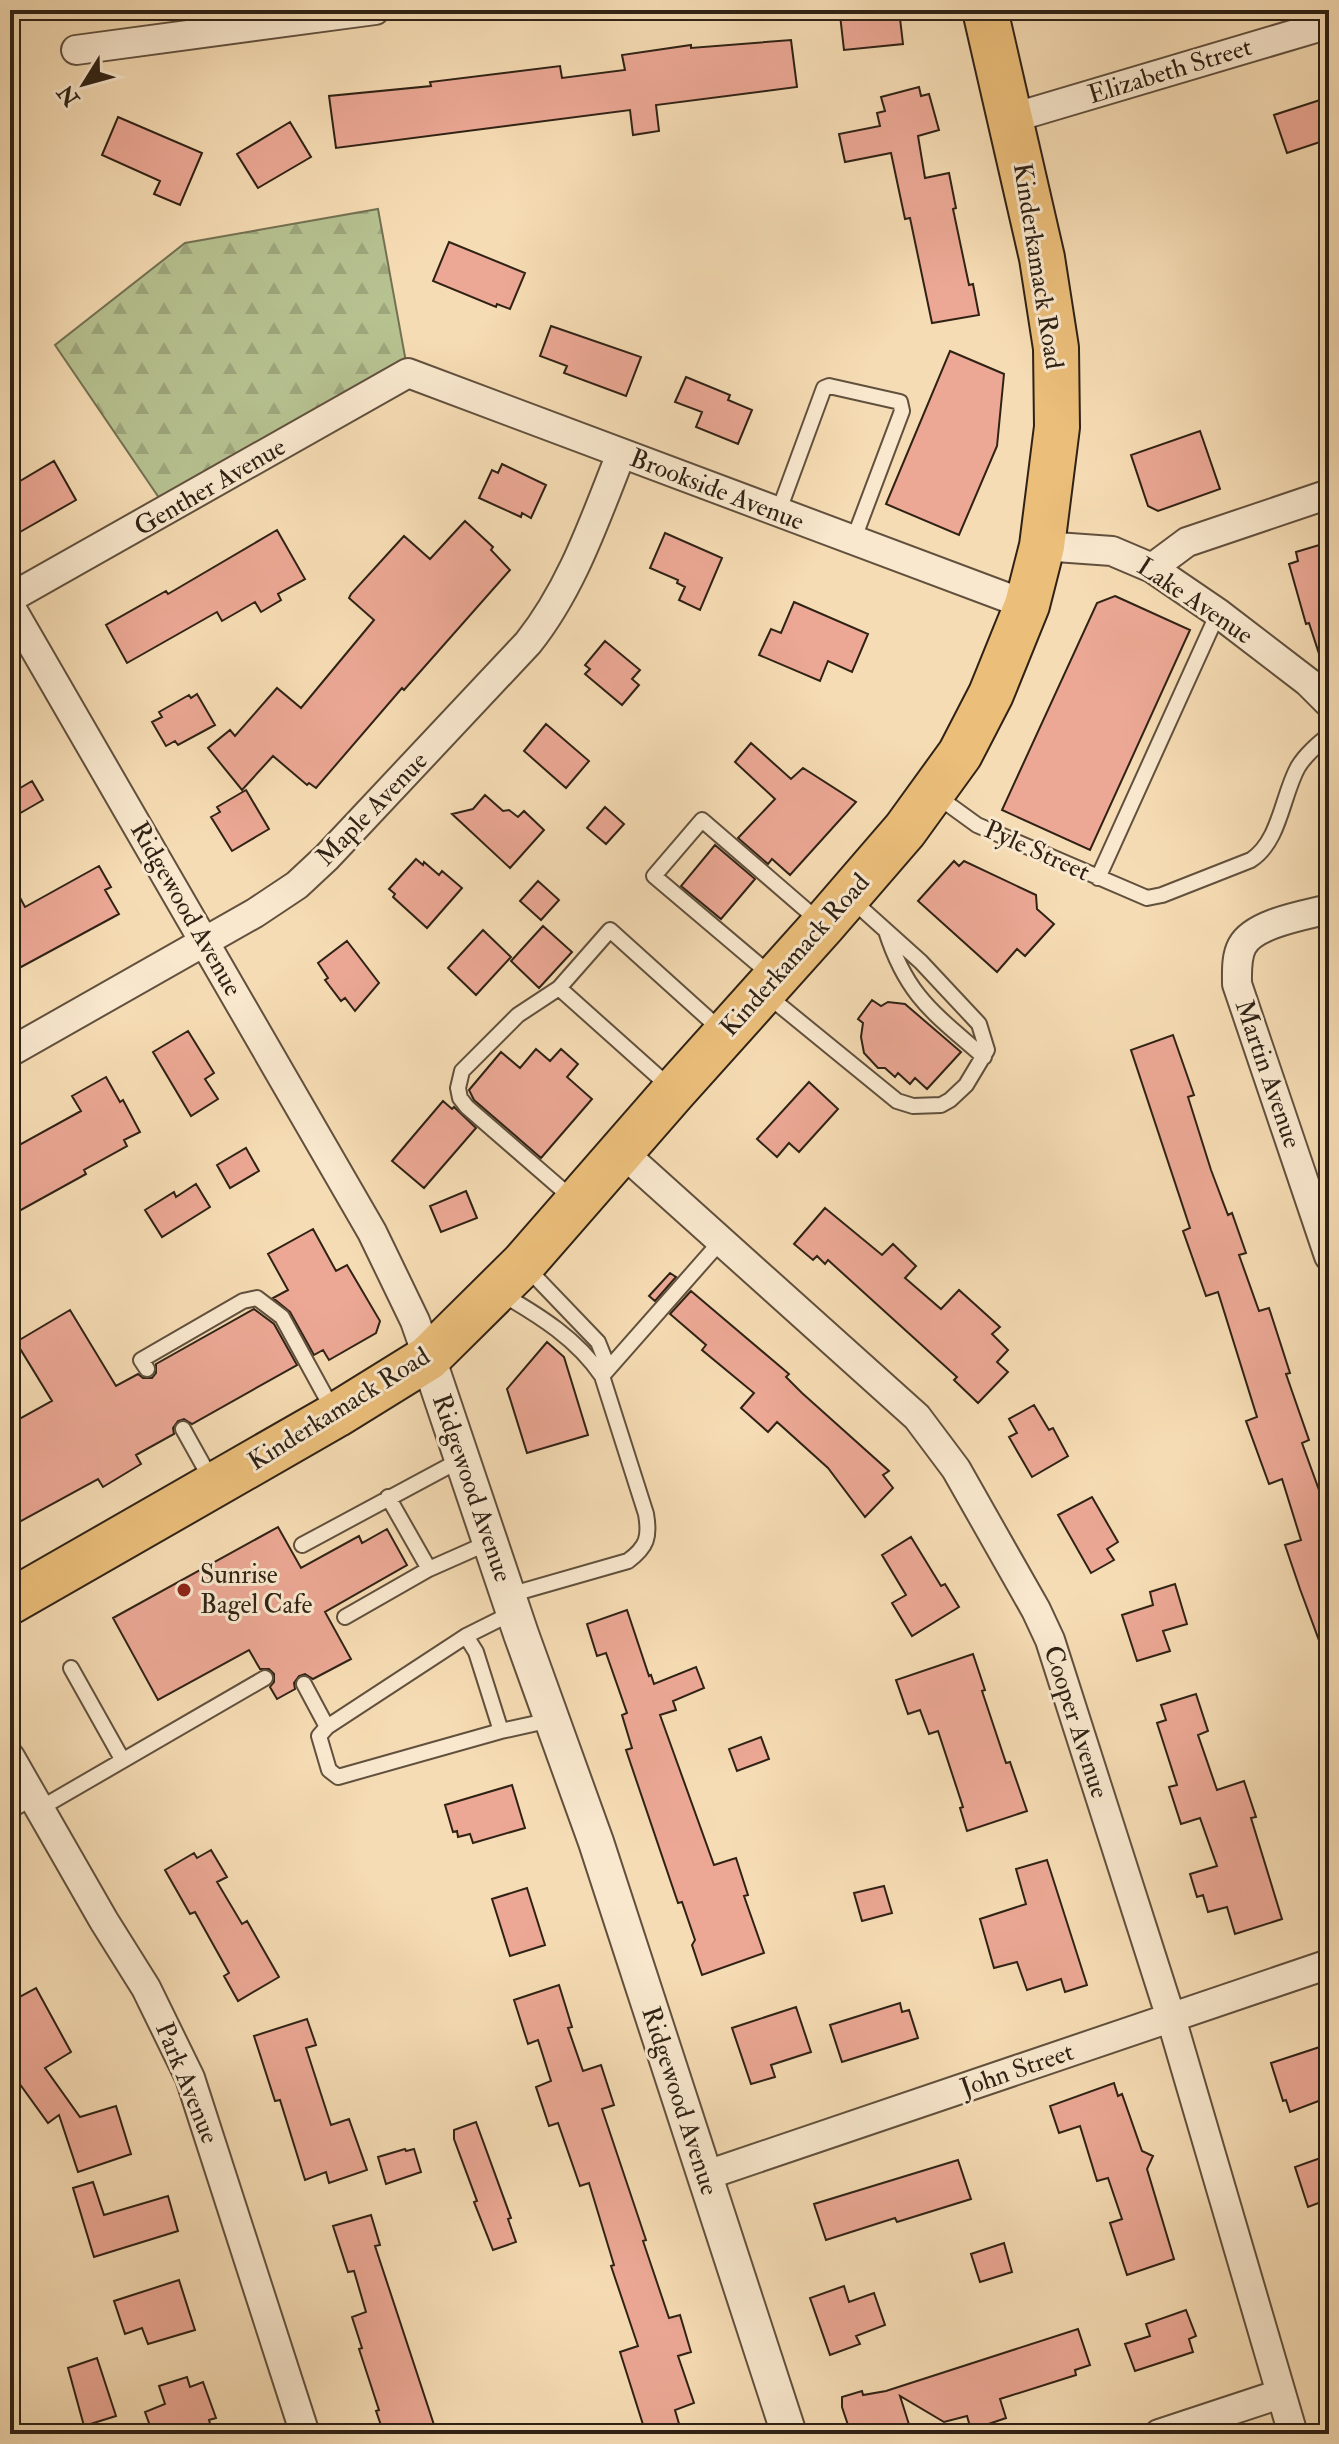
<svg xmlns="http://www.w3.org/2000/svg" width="1339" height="2444" viewBox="0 0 1339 2444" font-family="'IM FELL Double Pica',serif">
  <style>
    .forest { fill: url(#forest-firs); stroke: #737253; stroke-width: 2 }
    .building { fill: #eca895; stroke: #2f2215; stroke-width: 2 }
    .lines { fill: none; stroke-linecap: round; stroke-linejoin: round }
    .service-casing { stroke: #61503d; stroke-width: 18 }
    .minor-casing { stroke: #61503d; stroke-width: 32 }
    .tertiary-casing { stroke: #61503d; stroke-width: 38 }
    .primary-casing { stroke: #2f2215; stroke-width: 48 }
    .service { stroke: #f9e8ce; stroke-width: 14 }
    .minor { stroke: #f9e8ce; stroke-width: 28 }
    .tertiary { stroke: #f9e8ce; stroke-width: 34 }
    .primary { stroke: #ebbe7a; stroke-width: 44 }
    .poi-dot { fill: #8f2418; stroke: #f9e8ce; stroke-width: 3 }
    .labels { text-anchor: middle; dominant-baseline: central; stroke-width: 6; stroke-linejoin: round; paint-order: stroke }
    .street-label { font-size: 26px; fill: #2f2215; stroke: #f9e8ce }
    .poi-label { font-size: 26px; fill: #2f2215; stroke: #f9e8ce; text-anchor: start }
  </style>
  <defs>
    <pattern id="forest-firs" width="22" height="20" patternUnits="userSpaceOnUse" patternTransform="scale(2)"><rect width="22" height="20" fill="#b7c291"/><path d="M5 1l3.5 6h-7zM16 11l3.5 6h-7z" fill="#9ea67c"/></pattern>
  </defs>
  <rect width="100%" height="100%" fill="#f6dcb4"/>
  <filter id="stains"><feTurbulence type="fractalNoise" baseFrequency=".0025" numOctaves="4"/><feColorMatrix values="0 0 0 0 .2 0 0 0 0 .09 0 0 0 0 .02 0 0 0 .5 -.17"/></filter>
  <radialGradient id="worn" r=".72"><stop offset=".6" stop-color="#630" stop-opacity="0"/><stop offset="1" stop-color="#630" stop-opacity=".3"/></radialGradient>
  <path class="forest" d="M378,209L408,373L168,511L55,345L185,243Z"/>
  <path class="building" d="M899,10L903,44L844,50L840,15Z
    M791,40L797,87L656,105L659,131L633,135L630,110L336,148L329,96L431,86L430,82L560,66L562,78L625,70L622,55L691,45V48Z
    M919,87L921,96L929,94L939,130L918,136L925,178L949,173L956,208L953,209L969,285L973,284L979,315L932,323L910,218L905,219L891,153L845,162L839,134L880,126L877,113L885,111L881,97Z
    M1323,99L1329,119V139L1287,153L1274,115Z
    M118,117L202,153L180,205L154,194L160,181L102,155Z
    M290,122L311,157L258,188L237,154Z
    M449,242L525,273L510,309L497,304L496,307L433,281Z
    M551,326L641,357L626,396L564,373L567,366L540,356Z
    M950,351L1004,374L997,446L959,535L886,504Z
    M686,377L730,395L728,400L752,410L738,444L696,427L702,412L675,402Z
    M1200,431L1220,489L1158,511L1148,506L1131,455Z
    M54,461L76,500L20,532L10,516V487Z
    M502,464L546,485L531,518L522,513L521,517L479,498L492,470L498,473Z
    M465,521L493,547L491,550L510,570L404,690L402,688L316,788L309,783L307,785L273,756L242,790L208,748L230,730L235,736L277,688L301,708L374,620L349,598L351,594L404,536L430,559Z
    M277,530L305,579L278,594L281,600L261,612L255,602L222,621L217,612L127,663L106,625L166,591L168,594Z
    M665,533L722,558L700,610L679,600L685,587L677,583L678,580L650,568Z
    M1329,542V668L1324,669L1309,623L1306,624L1289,564L1298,561L1296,552Z
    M1115,596L1190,630L1090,850L1002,810L1097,603Z
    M794,602L868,634L852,672L828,661L820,681L759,655L771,629L781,633Z
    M605,641L640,670L632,679L639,685L622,705L585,674L590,669L585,665Z
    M197,694L215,725L178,745L175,741L166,746L152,722L162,717L159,712L189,695L191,698Z
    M546,724L589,761L566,788L524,751Z
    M751,743L791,779L803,768L856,802L790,875L772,859L768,864L738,838L775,799L735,762Z
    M32,781L43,800L17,815L10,803V794Z
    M246,790L269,829L232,851L211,817L220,812L217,807Z
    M485,795L503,811L509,810L518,817L524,811L544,830L510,868L452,814L473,809Z
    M605,807L624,824L606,844L587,828Z
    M715,845L755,879L721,919L681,886Z
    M416,859L423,865L424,862L439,875L442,871L462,888L427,928L393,897L395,894L389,889Z
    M954,861L959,866L964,861L1036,895L1037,909L1054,924L1025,956L1017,949L997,972L918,901Z
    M99,866L111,887L105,890L119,914L10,973V879L25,907Z
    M538,881L559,900L541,920L520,901Z
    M543,926L572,952L539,988L511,961Z
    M483,930L511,957L476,995L448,968Z
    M347,941L379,983L355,1011L345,998L341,1001L325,980L328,978L318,963Z
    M872,1000L881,1006L888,1002L905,1004L961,1052L927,1089L915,1078L910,1084L898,1073L895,1077L885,1068H878L864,1053L861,1037L863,1023L858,1019Z
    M188,1031L214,1073L205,1079L218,1099L191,1116L153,1052Z
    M1173,1035L1194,1095L1188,1097L1211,1170L1228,1215L1232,1213L1246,1253L1239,1255L1259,1311L1269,1308L1290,1373L1286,1374L1309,1440L1302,1443L1323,1501L1329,1499V1661L1327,1662L1300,1589L1285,1545L1301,1540L1282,1479L1269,1484L1246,1421L1257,1417L1218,1292L1206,1296L1183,1231L1190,1228L1131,1050Z
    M536,1049L550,1061L561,1049L578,1064L567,1077L592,1099L541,1158L474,1100L469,1090L501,1052L520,1068Z
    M106,1077L120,1102L123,1100L140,1132L124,1140L127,1146L84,1170L86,1174L10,1216V1150L81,1111L72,1096Z
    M809,1082L838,1109L799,1152L789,1143L777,1157L757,1139Z
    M443,1101L452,1109L454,1107L476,1128L424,1188L392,1161Z
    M246,1148L259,1171L230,1188L217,1165Z
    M196,1184L210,1207L162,1237L145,1210L174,1192L176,1197Z
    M466,1191L477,1218L441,1232L430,1206Z
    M825,1208L882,1255L893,1244L916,1266L905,1278L941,1309L959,1290L1000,1327L992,1334L1008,1350L997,1362L1008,1372L978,1403L954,1380L957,1377L828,1260L825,1264L817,1256L813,1260L794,1244Z
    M313,1229L336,1271L347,1265L380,1321L376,1333L329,1360L323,1350L314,1355L290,1312L273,1298L288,1290L268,1254Z
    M670,1273L676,1277L655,1301L649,1296Z
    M691,1291L789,1374L786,1377L802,1393L889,1471L883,1475L893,1488L865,1517L828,1468L777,1422L768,1432L741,1408L754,1393L702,1350L706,1345L670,1314Z
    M254,1309L274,1324L297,1365L192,1424L184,1419L178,1421L173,1428L174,1434L136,1455L141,1464L103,1487L98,1479L10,1527V1424L52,1401L16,1342L70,1310L116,1386L138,1374L143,1378H152L156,1373V1364Z
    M547,1342L564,1357L588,1435L527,1453L507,1389Z
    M1034,1405L1049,1430L1053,1428L1068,1456L1032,1477L1009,1437L1017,1433L1009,1419Z
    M1092,1497L1118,1542L1107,1549L1114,1560L1091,1573L1058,1515Z
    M278,1527L301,1568L359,1536L362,1543L387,1529L407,1565L325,1612L351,1659L313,1679L305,1674L299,1676L294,1683L295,1689L277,1699L270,1687L274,1682V1674L269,1669H260L249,1650L158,1700L113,1618Z
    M911,1537L941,1586L945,1584L959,1607L912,1636L892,1603L906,1595L882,1555Z
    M1175,1584L1187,1624L1163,1631L1170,1651L1137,1661L1122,1615L1153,1605L1150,1592Z
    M627,1610L649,1676L651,1675L654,1684L696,1667L704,1688L673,1701L676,1710L660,1715L714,1865L736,1858L748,1895L744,1896L764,1953L702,1975L692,1945L695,1940L682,1902L678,1903L626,1750L632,1748L622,1715L627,1713L606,1653L597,1656L587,1624Z
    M973,1654L985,1690L982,1691L1006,1763L1010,1762L1027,1811L967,1831L960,1808L963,1807L938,1731L929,1734L920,1710L908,1714L896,1680Z
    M1196,1694L1208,1731L1198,1735L1217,1790L1244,1781L1256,1817L1251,1818L1282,1919L1235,1934L1227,1907L1208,1912L1203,1895L1197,1897L1190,1874L1217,1866L1200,1818L1181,1824L1169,1787L1177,1785L1157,1723L1166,1720L1161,1705Z
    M761,1737L769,1759L737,1771L729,1749Z
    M512,1785L525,1828L473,1843L470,1834L458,1837L457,1831L453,1832L445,1805Z
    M211,1850L227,1877L217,1882L242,1924L247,1921L279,1977L238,2001L224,1976L229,1973L195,1912L190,1914L165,1870L194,1853L197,1858Z
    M1047,1860L1087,1985L1065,1992L1061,1979L1027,1990L1017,1962L994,1968L980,1919L1026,1904L1016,1869Z
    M884,1886L892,1913L862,1921L854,1893Z
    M527,1888L545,1945L510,1956L492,1899Z
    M559,1985L572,2027L568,2028L583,2071L601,2065L614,2105L602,2109L646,2240L643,2241L669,2318L680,2315L691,2352L678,2356L694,2403L675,2410L680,2427L660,2434H646L620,2352L638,2346L611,2266L614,2265L589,2183L580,2186L558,2123L549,2126L536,2087L551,2081L538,2040L528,2044L514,2000Z
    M36,1988L71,2052L45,2068L80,2117L116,2106L131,2154L78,2172L59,2115L48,2123L19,2083L10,2088V2002Z
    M900,2003L902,2012L909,2010L918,2038L842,2062L830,2025Z
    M796,2007L811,2052L771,2065L775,2077L751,2084L732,2028Z
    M307,2019L316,2045L306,2048L331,2125L349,2119L367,2170L329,2183L326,2172L305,2180L280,2100L275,2101L254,2036Z
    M1329,2044V2097L1290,2112L1286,2100L1283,2101L1271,2063Z
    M1114,2083L1118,2096L1122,2094L1142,2151L1153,2156L1147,2169L1174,2259L1127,2275L1110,2223L1122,2219L1108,2178L1097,2181L1080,2126L1059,2133L1050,2106Z
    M476,2122L511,2218L508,2219L516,2242L493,2250L474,2202L477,2201L454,2139V2130Z
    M405,2149L406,2151L414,2149L421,2172L386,2184L378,2157Z
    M1329,2155V2199L1308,2207L1295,2167Z
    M958,2160L971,2199L897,2222L895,2218L826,2240L814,2204Z
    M93,2182L104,2215L168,2196L178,2231L94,2257L73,2188Z
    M371,2215L380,2245L375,2246L437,2434H384L376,2411L379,2410L359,2349L362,2348L352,2317L366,2312L354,2271L348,2272L333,2226Z
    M1004,2243L1012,2272L980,2282L971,2254Z
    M179,2280L195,2330L148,2344L142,2328L125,2334L114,2301Z
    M844,2286L849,2302L874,2293L885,2325L856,2336L860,2344L830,2355L810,2298Z
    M1186,2310L1196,2336L1189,2339L1193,2352L1135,2371L1125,2344L1150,2336L1146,2324Z
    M1078,2329L1090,2365L1075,2370L1076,2375L1000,2399L1006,2418L971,2430L967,2416L944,2422L900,2396L912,2434H851L842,2407V2397L862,2391L863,2395L886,2391Z
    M97,2358L116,2416L84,2426L68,2368Z
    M187,2377L190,2387L203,2382L216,2418L209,2420L213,2434H153L145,2412L165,2404L159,2386Z"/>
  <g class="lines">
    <defs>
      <path id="service" d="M778,513L824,388L829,386L900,402L902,411L853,541
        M937,796L977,825L1147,898L1162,895L1251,860C1280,841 1282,796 1298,767C1306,754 1318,744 1329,735
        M1098,878L1218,613
        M886,931C907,997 935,1014 984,1057
        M771,975L654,876L702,820L820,922
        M559,988L518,1015L462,1071L458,1088L460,1098L467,1107L573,1199
        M767,995L897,1101L913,1106L941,1105L950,1100L966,1085L987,1050L979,1024L921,962L852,900
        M672,1089L559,988L610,930L722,1031
        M526,1267L598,1342L604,1357L602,1376
        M502,1294C540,1316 577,1339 602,1376L646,1514C650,1537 647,1547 628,1561L509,1595
        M147,1369L141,1360L243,1301L257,1298L282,1317L334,1412
        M602,1376L721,1241
        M183,1429L212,1481
        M388,1497L429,1569
        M302,1545L462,1459
        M514,1612L466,1636L327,1727L319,1736L329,1770L338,1777L501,1731L551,1720
        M345,1617L429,1569L490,1542
        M466,1636L476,1652L501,1731
        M71,1668L122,1759
        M304,1684L327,1727
        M39,1809L265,1678
        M10,1811L33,1798"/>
      <path id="minor" d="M76,50L375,10
        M1012,118L1329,24
        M1042,546L1112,551L1152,568L1218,613L1308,682L1329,703
        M1152,568L1187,542L1329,494
        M10,598L408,373L1027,605
        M10,606L372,1232L415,1321L428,1358
        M1329,909C1306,915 1254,923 1242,946C1236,957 1237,972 1237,984L1329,1256
        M10,1052L255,913L297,885L327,857L528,643C572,588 595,519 621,454
        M621,1151L917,1417L956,1469L1036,1610L1050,1640L1171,2018L1293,2434
        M10,1757L104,1921L146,1988L190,2078L305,2434
        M704,2176L1329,1964
        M1159,2434L1280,2394"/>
      <path id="tertiary" d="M428,1358L521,1634L596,1842L789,2434"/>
      <path id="primary" d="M10,1602L336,1415L428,1358L523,1264L674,1091L823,925L905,830L960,754L991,694L1027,605L1042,546L1057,427L1056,348L1042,258L985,10"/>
    </defs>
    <use href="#service" class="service-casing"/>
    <use href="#minor" class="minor-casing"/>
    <use href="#tertiary" class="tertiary-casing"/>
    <use href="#primary" class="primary-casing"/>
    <use href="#service" class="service"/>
    <use href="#minor" class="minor"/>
    <use href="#tertiary" class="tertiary"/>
    <use href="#primary" class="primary"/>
  </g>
  <circle class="poi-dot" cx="184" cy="1590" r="8"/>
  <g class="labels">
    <g class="street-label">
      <text transform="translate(1170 71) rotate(-17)">Elizabeth Street</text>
      <text transform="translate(1038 266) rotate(81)">Kinderkamack Road</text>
      <text transform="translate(210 487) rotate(-30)">Genther Avenue</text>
      <text transform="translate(717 490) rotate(21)">Brookside Avenue</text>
      <text transform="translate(1195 601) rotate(34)">Lake Avenue</text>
      <text transform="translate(372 809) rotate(-46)">Maple Avenue</text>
      <text transform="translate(1037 851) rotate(24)">Pyle Street</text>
      <text transform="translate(186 909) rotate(60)">Ridgewood Avenue</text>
      <text transform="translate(795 955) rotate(-48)">Kinderkamack Road</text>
      <text transform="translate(1268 1074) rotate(71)">Martin Avenue</text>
      <text transform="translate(339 1409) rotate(-32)">Kinderkamack Road</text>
      <text transform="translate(472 1488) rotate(71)">Ridgewood Avenue</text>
      <text transform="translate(1076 1722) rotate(72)">Cooper Avenue</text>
      <text transform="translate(1017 2070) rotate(-19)">John Street</text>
      <text transform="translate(187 2083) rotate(68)">Park Avenue</text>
      <text transform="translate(680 2101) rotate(72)">Ridgewood Avenue</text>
    </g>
    <g class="poi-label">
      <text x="200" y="1575">Sunrise<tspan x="200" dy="30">Bagel Cafe</tspan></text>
    </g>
  </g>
  <rect width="1339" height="2444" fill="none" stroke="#f6dcb4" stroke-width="40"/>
  <rect x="12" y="12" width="1315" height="2420" fill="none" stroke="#2f2215" stroke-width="4"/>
  <rect x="20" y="20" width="1299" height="2404" fill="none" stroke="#2f2215" stroke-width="2"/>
  <g transform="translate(84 84) rotate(233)" stroke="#f9e8ce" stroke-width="6" paint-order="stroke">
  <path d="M0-6L14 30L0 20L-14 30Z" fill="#2f2215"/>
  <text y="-12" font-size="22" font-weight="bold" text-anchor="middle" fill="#2f2215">N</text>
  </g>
  <rect width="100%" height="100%" filter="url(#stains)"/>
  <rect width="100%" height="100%" fill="url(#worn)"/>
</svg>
